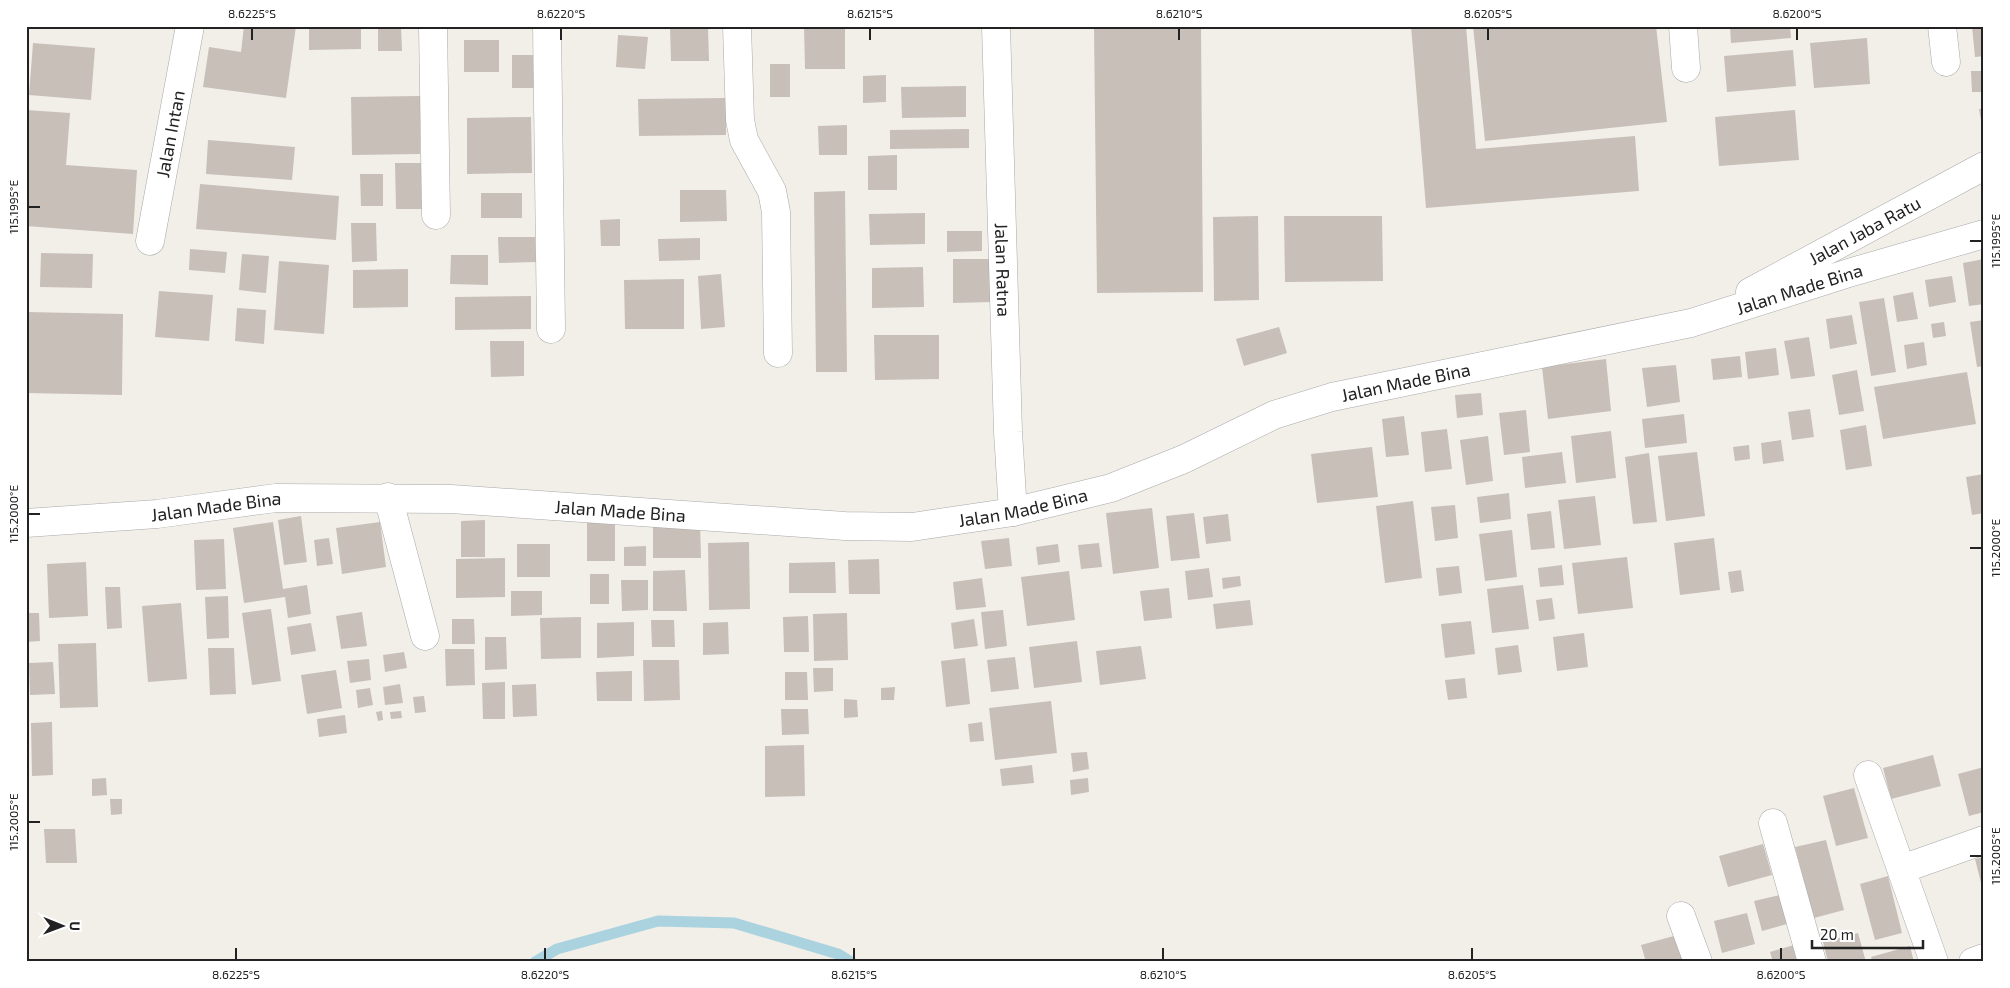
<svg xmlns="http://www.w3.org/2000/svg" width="2010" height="988" viewBox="0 0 2010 988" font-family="'Exo 2',sans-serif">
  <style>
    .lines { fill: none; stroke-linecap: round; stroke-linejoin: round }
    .stream { stroke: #aad3df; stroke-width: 11 }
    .building { fill: #c7bfb8 }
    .street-casing { stroke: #a9a9a9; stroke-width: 29 }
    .street { stroke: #fff; stroke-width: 28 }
    .ticks { fill: none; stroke: #222; stroke-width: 2 }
    .labels { text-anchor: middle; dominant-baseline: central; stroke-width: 4; stroke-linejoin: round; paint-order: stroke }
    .street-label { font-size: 18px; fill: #222; stroke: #fff }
    .neatline { fill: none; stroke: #222; stroke-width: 2 }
    .ticks-label { font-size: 12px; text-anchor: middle; fill: #222 }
  </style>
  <rect width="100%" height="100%" fill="#f2efe9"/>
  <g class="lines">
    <path class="stream" d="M535,962L557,949L658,921L734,923L838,954L851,962"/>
  </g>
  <path class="building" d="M244,26H296L286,98L203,87L209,47L241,52Z
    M309,26H361V49L309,50Z
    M378,26H401L402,51H378Z
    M670,26H708L709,61H671Z
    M804,26H845V69H805Z
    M1094,26H1201L1203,292L1097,293Z
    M1411,26H1466L1476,149L1635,136L1639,191L1426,208Z
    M1473,26H1656L1667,122L1485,141Z
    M1730,26H1790L1791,38L1731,43Z
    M1972,26H1984V56L1975,57Z
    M618,35L648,37L645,69L616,67Z
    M1867,38L1870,84L1814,88L1810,43Z
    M464,40H499V72H464Z
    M33,43L95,48L91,100L29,95Z
    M1793,50L1796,86L1727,92L1724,56Z
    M512,55H534V88H512Z
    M770,64H790V97H770Z
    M1971,71H1984V92H1972Z
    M886,75V102L863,103V76Z
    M966,86V117L902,118L901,87Z
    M420,96V154L352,155L351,97Z
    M726,98V135L639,136L638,99Z
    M1979,109H1984V132H1983Z
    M26,110L70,113L66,165L137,170L133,234L26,226Z
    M1795,110L1799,160L1719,166L1715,117Z
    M531,117L532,173L467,174V118Z
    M847,125V155H819L818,126Z
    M969,129V148L890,149V130Z
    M208,140L295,147L292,180L206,174Z
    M897,155V190H868V156Z
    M395,163H424V209H396Z
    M360,174H383V206H361Z
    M200,184L339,196L336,240L196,229Z
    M680,190H726L727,221L680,222Z
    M845,191L847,372H816L814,192Z
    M481,193H522V218H481Z
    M925,213V244L870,245L869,214Z
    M1258,216L1259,300L1214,301L1213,217Z
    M1284,216H1382L1383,281L1285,282Z
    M620,219V246H601L600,220Z
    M351,223H376L377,261L352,262Z
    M947,231H982V251L947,252Z
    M498,237H535L536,262L499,263Z
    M700,238V260L659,261L658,239Z
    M190,249L227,252L225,273L189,270Z
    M41,253L93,254L92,288L40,287Z
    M242,254L269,256L266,293L239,290Z
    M451,255H488V285L450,284Z
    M953,259H991L992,302L953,303Z
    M1984,259V304L1969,306L1963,263Z
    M279,261L329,265L324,334L274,330Z
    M923,267L924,307L872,308V268Z
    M408,269V307L353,308V270Z
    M721,274L725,327L701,329L698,276Z
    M1952,276L1956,302L1929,307L1925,280Z
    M684,279V329H625L624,280Z
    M159,291L213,295L209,341L155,337Z
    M1913,292L1918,319L1897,322L1893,296Z
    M531,296V329L455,330V297Z
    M1884,298L1896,372L1871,376L1859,302Z
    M237,308L266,310L264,344L235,341Z
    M26,312L123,314L122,395L26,393Z
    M1852,315L1857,344L1830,349L1826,319Z
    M1984,320V366L1977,367L1970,322Z
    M1944,322L1946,336L1933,338L1931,324Z
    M1279,327L1287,353L1244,366L1236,339Z
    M874,335H939V379L875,380Z
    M1809,337L1815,376L1791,379L1784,341Z
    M490,341H524V376L491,377Z
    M1924,342L1927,365L1907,369L1904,345Z
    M1776,348L1779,375L1748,379L1745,352Z
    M1740,356L1742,377L1713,380L1711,359Z
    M1606,359L1611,411L1548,419L1542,367Z
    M1676,365L1680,402L1647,407L1642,368Z
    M1857,370L1864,411L1839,415L1832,375Z
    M1967,372L1976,424L1883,439L1874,387Z
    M1481,393L1483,415L1457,418L1455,395Z
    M1810,409L1814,437L1792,440L1788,412Z
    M1526,410L1530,452L1504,455L1499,413Z
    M1684,414L1687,443L1645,448L1642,419Z
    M1404,416L1409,455L1386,457L1382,419Z
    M1866,425L1872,466L1846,470L1840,430Z
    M1447,429L1452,469L1425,472L1421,432Z
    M1611,431L1616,478L1576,483L1571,436Z
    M1488,436L1493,481L1466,485L1460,440Z
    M1781,440L1784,461L1763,464L1761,443Z
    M1749,445L1750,459L1735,461L1733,447Z
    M1372,447L1378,497L1317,503L1311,454Z
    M1562,452L1566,483L1525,488L1522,457Z
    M1697,452L1705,516L1666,521L1658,456Z
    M1649,453L1657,522L1633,524L1625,457Z
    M1984,474V513L1972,515L1966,477Z
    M1509,493L1511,519L1480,523L1477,497Z
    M1595,496L1601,545L1564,549L1558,500Z
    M1413,501L1422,578L1385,583L1376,506Z
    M1455,505L1458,538L1435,541L1431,507Z
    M1152,508L1159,568L1113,574L1106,513Z
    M1551,511L1555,548L1531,550L1527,514Z
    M1194,513L1200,558L1171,561L1166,516Z
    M1228,514L1231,541L1206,544L1203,517Z
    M301,516L307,562L284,565L278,520Z
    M485,520V557H461V521Z
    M615,521V561H587V522Z
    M273,522L283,589L307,585L311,614L288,618L285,597L244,603L233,528Z
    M380,522L386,567L342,574L336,528Z
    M700,523L701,558H653V524Z
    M1512,530L1517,577L1485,581L1479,534Z
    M329,538L333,564L317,566L314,540Z
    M1009,538L1012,566L985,569L981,541Z
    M1714,538L1720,590L1680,595L1674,543Z
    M224,539L226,589L196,590L194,540Z
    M749,542L750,609L709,610L708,543Z
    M1099,543L1102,567L1081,569L1078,545Z
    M517,544H550V577H517Z
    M1058,544L1060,562L1038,565L1036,547Z
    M646,546V566H624V547Z
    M1627,557L1633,608L1578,614L1572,563Z
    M505,558V597L456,598V559Z
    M879,559L880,594H849L848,560Z
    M86,562L88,616L49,618L47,564Z
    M835,562L836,593H789V563Z
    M1562,565L1564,585L1540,587L1538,568Z
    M1459,566L1462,593L1439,596L1436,568Z
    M1209,568L1213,597L1188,600L1185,571Z
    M685,570L687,611H653V571Z
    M1741,570L1744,591L1731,593L1728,572Z
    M1069,571L1075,620L1027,626L1021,577Z
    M590,574H609V604H590Z
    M1240,576L1241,586L1223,589L1222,578Z
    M982,578L986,607L956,610L953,582Z
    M621,580H648V610L622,611Z
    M1523,585L1529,629L1492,633L1487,589Z
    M105,587H120L122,628L107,629Z
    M1169,588L1172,618L1144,621L1140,591Z
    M511,591H542V615L511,616Z
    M228,596L229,638L207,639L205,597Z
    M1552,598L1555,619L1539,621L1536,600Z
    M1250,600L1253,625L1216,629L1213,604Z
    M181,603L187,679L148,682L142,606Z
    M271,609L281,681L252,685L242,613Z
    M1003,610L1007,646L985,649L981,612Z
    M362,612L367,646L341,649L336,616Z
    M26,613H39L40,641L26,642Z
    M847,613L848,660L814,661L813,614Z
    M808,616L809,652H784L783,617Z
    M581,617V658L541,659L540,618Z
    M452,619H474L475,644H452Z
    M974,619L978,646L954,649L951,623Z
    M651,620H674L675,647H652Z
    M1471,621L1475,654L1445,658L1441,624Z
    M634,622V656L597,658V623Z
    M728,622L729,654L703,655V623Z
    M311,623L316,651L291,655L287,627Z
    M1584,633L1588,667L1557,671L1553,637Z
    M485,637H506L507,669L485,670Z
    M1077,641L1082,682L1034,688L1029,647Z
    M96,643L98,707L60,708L58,644Z
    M1518,645L1522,672L1498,675L1495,648Z
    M1141,646L1146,679L1100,685L1096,651Z
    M208,648H234L236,694L210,695Z
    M445,649H474L475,685L446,686Z
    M404,652L407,668L385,672L383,655Z
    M1015,657L1019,689L991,692L987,660Z
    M965,658L970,704L946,707L941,661Z
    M369,659L371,680L350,683L347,661Z
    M643,660H679L680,700L644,701Z
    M53,662L55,694L30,695L29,663Z
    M813,668H833V691L814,692Z
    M336,670L342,708L307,714L301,675Z
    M632,671V701H597L596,672Z
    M785,672H807L808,700H785Z
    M1465,678L1467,698L1448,700L1445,680Z
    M505,682V719H483L482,683Z
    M400,684L403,703L385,705L383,687Z
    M536,684L537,716L513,717L512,685Z
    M895,687L894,700H881V688Z
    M370,688L373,705L358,708L356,690Z
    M424,696L426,712L415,713L413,697Z
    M844,699L857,700L858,717L844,718Z
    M1051,701L1057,753L995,760L989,708Z
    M781,709H808L809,734L782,735Z
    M382,711L383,720L378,721L376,712Z
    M401,711L402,718L391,719L390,712Z
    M345,715L347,733L319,737L317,719Z
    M52,722L53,775L32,776L31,723Z
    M982,722L984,741L970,742L968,724Z
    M804,745L805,796L765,797V746Z
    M1087,752L1089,769L1073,772L1071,753Z
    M1933,755L1941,786L1891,799L1883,768Z
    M1032,765L1034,783L1002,786L1000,769Z
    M1984,767V812L1969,816L1958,774Z
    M106,778L107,795L92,796V779Z
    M1088,778L1089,792L1071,795L1070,780Z
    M28,783L29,828H26V784Z
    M1854,788L1868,838L1836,846L1823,796Z
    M110,799H122V814L111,815Z
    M44,829H75L77,863H46Z
    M1826,840L1844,910L1814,918L1795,847Z
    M1763,844L1772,875L1728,887L1719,856Z
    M1984,857V891H1983L1975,859Z
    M1888,876L1902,933L1875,940L1860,884Z
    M1780,895L1787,924L1762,931L1754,901Z
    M1747,913L1755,944L1722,953L1714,921Z
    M1858,933L1866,962H1828L1823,942Z
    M1681,934L1689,962H1646L1641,945Z
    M1804,942L1809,962H1773L1770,952Z
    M1910,946L1914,962H1873L1871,957Z"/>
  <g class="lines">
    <defs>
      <g id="street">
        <path d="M433,26L436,215"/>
        <path d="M547,26L551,329"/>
        <path d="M737,26L740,120L744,140L772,191L776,212L778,353"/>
        <path id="s1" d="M996,26L1008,432L1013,512"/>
        <path d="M1683,26L1686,68"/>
        <path d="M1942,26L1946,62"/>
        <path id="s2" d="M150,241L190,26"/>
        <path id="s3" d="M1750,292L1984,166"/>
        <path d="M388,497L425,636"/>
        <path id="s4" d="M26,523L157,514L276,498L451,499L845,526L912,527L1013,512L1111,488L1184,459L1274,415L1332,397L1691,323L1852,272L1984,234"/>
        <path d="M1868,775L1934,962"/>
        <path d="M1773,823L1812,962"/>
        <path d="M1902,869L1984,840"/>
        <path d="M1681,916L1698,962"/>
        <path d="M1973,962L1984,958"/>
      </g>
    </defs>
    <use href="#street" class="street-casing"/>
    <use href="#street" class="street"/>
  </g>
  <path class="ticks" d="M252,40V28M561,40V28M870,40V28M1179,40V28M1488,40V28M1797,40V28M28,207H40M1970,241H1982M28,514H40M1970,548H1982M28,822H40M1970,856H1982M236,960V948M545,960V948M854,960V948M1163,960V948M1472,960V948M1781,960V948"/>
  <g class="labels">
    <g class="street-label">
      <text stroke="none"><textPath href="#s2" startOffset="109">Jalan Intan</textPath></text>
      <text stroke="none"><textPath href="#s3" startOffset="130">Jalan Jaba Ratu</textPath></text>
      <text stroke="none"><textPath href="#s1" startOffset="244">Jalan Ratna</textPath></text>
      <text stroke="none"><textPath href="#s4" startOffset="1811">Jalan Made Bina</textPath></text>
      <text stroke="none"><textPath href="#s4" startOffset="1406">Jalan Made Bina</textPath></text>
      <text stroke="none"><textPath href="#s4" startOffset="191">Jalan Made Bina</textPath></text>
      <text stroke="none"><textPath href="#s4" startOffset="1001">Jalan Made Bina</textPath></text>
      <text stroke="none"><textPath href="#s4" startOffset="596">Jalan Made Bina</textPath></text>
    </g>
  </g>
  <rect width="2010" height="988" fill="none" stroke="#ffffff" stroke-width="55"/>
  <g transform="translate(62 926) rotate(91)" stroke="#ffffff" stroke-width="4" paint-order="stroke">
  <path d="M0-4L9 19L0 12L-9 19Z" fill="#222222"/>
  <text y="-8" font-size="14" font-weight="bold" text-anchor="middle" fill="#222222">U</text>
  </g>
  <path d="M1812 940v8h111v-8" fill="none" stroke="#222222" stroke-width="2.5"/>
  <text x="1820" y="940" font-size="15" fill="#222222" stroke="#ffffff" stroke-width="4" paint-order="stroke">20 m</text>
  <rect x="28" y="28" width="1954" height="932" class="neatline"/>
  <g class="ticks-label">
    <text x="252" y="18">8.6225°S</text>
    <text x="561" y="18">8.6220°S</text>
    <text x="870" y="18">8.6215°S</text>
    <text x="1179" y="18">8.6210°S</text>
    <text x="1488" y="18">8.6205°S</text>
    <text x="1797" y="18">8.6200°S</text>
    <text transform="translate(14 207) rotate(-90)" y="4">115.1995°E</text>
    <text transform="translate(1996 241) rotate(-90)" y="4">115.1995°E</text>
    <text transform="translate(14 514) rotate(-90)" y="4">115.2000°E</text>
    <text transform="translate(1996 548) rotate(-90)" y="4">115.2000°E</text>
    <text transform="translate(14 822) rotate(-90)" y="4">115.2005°E</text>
    <text transform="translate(1996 856) rotate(-90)" y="4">115.2005°E</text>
    <text x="236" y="979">8.6225°S</text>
    <text x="545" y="979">8.6220°S</text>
    <text x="854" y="979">8.6215°S</text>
    <text x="1163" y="979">8.6210°S</text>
    <text x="1472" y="979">8.6205°S</text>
    <text x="1781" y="979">8.6200°S</text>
  </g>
</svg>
